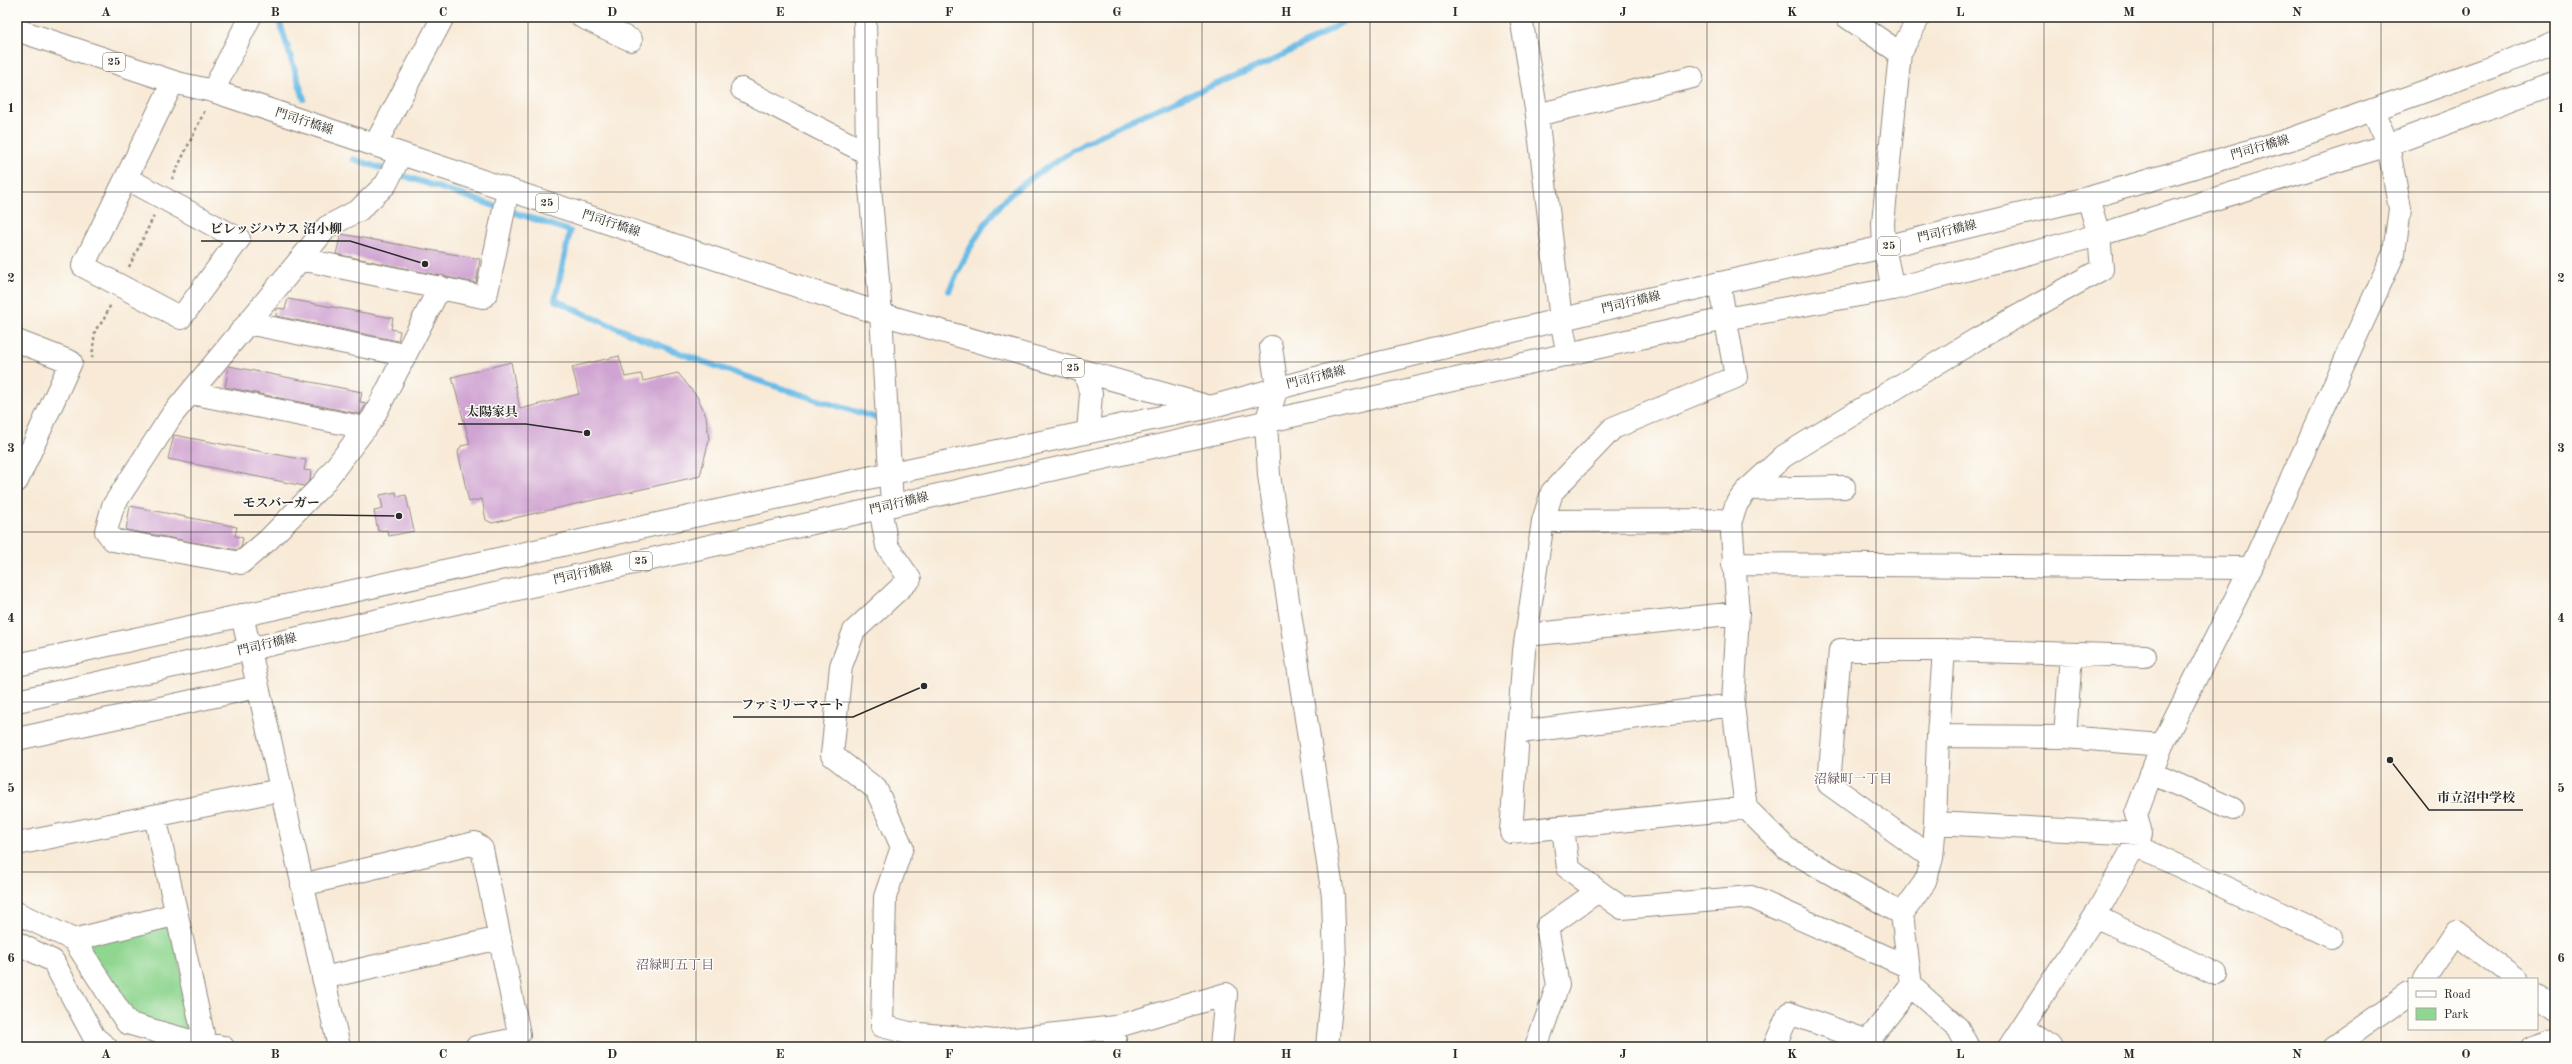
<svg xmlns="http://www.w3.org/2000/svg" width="2572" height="1064" viewBox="0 0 2572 1064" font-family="'Old Standard TT','Noto Serif JP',serif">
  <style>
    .green { fill: #8fd690; stroke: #5d805e }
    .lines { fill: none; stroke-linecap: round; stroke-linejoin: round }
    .stream { stroke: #6bbbe6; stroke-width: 6 }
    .building { fill: #d0a4d2 }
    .street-casing { stroke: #928a81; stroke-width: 24 }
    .secondary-casing { stroke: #928a81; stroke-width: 24 }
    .primary-casing { stroke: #928a81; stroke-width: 24 }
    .path { stroke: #928a81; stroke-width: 2.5; stroke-dasharray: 3 3; stroke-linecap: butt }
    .street { stroke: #fff; stroke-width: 22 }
    .secondary { stroke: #fff; stroke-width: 22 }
    .primary { stroke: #fff; stroke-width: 22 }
    .grid { fill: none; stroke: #2b2b2b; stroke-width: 1; stroke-opacity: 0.55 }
    .labels { text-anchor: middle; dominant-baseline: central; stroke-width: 3; stroke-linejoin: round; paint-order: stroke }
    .shield { fill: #fdfcf7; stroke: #6a6a68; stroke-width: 1 }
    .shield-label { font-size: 11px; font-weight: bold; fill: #2b2b2b }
    .street-label { font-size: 12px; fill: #2b2b2b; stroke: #fdfcf7 }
    .neighbourhood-label { font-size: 13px; fill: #655565; stroke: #fdfcf7 }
    .leader { fill: none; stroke: #2b2b2b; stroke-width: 1.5 }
    .callout-dot { fill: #2b2b2b; stroke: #fdfcf7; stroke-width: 1.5 }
    .callout-label { font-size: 13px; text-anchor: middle; font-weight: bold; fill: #2b2b2b; stroke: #fdfcf7; stroke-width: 3; stroke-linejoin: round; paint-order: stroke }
    .neatline { fill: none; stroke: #2b2b2b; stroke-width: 1.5 }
    .grid-label { font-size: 13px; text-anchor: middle; font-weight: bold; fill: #2b2b2b }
  </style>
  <rect width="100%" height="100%" fill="#fdfcf7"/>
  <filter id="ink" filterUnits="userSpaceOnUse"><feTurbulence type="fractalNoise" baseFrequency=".025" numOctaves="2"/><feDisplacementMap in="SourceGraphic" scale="8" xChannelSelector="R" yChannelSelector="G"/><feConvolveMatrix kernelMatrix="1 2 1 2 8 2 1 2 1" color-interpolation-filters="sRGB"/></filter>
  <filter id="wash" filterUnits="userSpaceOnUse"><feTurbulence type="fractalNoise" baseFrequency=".012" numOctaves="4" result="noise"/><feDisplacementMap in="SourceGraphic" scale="16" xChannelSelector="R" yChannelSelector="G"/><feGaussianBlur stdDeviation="0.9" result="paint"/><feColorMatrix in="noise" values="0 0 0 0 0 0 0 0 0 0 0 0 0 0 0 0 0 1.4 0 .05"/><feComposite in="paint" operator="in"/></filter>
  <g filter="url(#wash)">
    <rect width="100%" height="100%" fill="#f8ead7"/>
    <path class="green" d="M172,926L194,1033L129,1021L86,941Z"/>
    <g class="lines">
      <path class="stream" d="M278,17L304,99
        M353,159L570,231L555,300C659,350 767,385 877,418
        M949,291C963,261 977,231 999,206C1013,190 1032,177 1049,166C1141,102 1257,80 1350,17"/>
    </g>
    <g id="blocks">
      <path class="building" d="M341,234L480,259L476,283L336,254Z
        M288,299L393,318L391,329L400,331L398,341L276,316L277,308L285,309Z
        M619,356L625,377L641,374L643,381L678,373L698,398L706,416L709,440L700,476L492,523L486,520L482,499L469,502L458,452L461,446L470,444L452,377L511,362L520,409L579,394L572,367Z
        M229,366L362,392L360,402L367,403L360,414L225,387Z
        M174,435L306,460L304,470L311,471L310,480L304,486L168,459Z
        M396,492L397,497L406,495L414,531L389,536L387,530L378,531L374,511L383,509L380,495Z
        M130,506L237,527L235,536L243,538L241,547L237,550L126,530Z"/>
    </g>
  </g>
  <g filter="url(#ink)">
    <use href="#blocks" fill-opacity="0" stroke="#928a81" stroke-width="1"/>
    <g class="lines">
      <defs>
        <path id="street" d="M582,17L631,40
          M865,17L867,153L881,314L892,505
          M1521,17L1537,115L1561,320L1568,355
          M1847,17L1900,53
          M742,89L867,153
          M213,91L250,17
          M1537,115L1692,77
          M375,145L443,17
          M401,154L386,184L359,210L327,227L172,415L113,506L106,531L113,540L241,563L268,540L322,485L373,418L440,287
          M126,178L239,239L181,318L83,266L173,82
          M301,259L483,297L487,292L508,190
          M1719,283L1736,377L1613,428L1552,492L1543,521L1524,651L1511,832L1746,808
          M1893,289L1884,247L1883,223L1900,53L1919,17
          M248,323L405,355
          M17,341L71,362L17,481
          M191,393L366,428
          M1748,489L1844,487
          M880,508L887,546L910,579L854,631L841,666L832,755L876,789L902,847L885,897L882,1026L909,1033L996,1041
          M1543,521L1731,520
          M1733,564L2251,568
          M1527,635L1738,613
          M1944,650L2145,656
          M1520,732L1733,705
          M2065,737L2071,654
          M17,739L257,687
          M2151,773L2233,809
          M155,816L205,1043
          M1935,823L1938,736
          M2141,834L1935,823L1932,858L1829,784L1840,650H1944L1938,736L2065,737L2162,745
          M17,844L280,790
          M2134,845L2331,937
          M302,885L475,843L482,849L519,1034L511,1040L476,1047
          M1598,891L1622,908L1751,897L1909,967
          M17,913L74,940L127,1023L187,1040L223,1047
          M1902,914L1925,882L1932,858
          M2095,916L2216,974
          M74,940L177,914
          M17,943L53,961L94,1037L106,1047
          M323,978L500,938
          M2425,979L2456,933L2516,979
          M2537,995L2555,1009
          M1115,1027V1047
          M2022,1028L2051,1047
          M997,1047L996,1041L1115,1027L1226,994L1221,1047
          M1536,1047L1558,985L1547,927L1598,891L1568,868L1563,828
          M1774,1047L1789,1013L1868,1041L1911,986
          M1968,1047L1958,1028L1911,986L1902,914L1786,848L1746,808L1733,705L1738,613L1731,520L1737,503L1748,489L1784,456L1977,339L2102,269L2099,235L2088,198
          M2009,1047L2095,916L2141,834L2136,814L2162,745L2251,568L2394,253L2400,209L2388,145L2373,111
          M2334,1047L2409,994
          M2532,1047L2555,1039"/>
        <path id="secondary" d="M1271,347L1277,388L1266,422L1269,475L1333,896L1335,963L1327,1047
          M242,615L339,1047"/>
        <path id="primary" d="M17,30L177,83L213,91L881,314L1207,406
          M1084,371L1091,394L1088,432
          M17,665L839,484L1210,407L1312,379L1630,303L1884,247L2088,198L2291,139L2504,63L2555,42
          M17,701L1725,319L1893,289L2099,235L2388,145L2555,83"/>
      </defs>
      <use href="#street" class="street-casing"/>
      <use href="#secondary" class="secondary-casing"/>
      <use href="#primary" class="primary-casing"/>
      <path class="path" d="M172,179L205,110
        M129,267L154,216
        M92,358L95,330L103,321L111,304
        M17,509L19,502"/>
      <use href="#street" class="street"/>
      <use href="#secondary" class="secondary"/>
      <use href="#primary" class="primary"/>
    </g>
  </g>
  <path class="grid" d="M191,17V1047M359,17V1047M528,17V1047M696,17V1047M865,17V1047M1033,17V1047M1202,17V1047M1370,17V1047M1539,17V1047M1707,17V1047M1876,17V1047M2044,17V1047M2213,17V1047M2381,17V1047M17,192H2555M17,362H2555M17,532H2555M17,702H2555M17,872H2555"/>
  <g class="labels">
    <g class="shield">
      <rect x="103" y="53" width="22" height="18" rx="3"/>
      <rect x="536" y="194" width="22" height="18" rx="3"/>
      <rect x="1878" y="237" width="22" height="18" rx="3"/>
      <rect x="1062" y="359" width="22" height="18" rx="3"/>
      <rect x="630" y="552" width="22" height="18" rx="3"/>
    </g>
    <g class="shield-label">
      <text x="114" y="62">25</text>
      <text x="547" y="203">25</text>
      <text x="1889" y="246">25</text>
      <text x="1073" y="368">25</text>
      <text x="641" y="561">25</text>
    </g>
    <g class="street-label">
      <text transform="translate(304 122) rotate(18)">門司行橋線</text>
      <text transform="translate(2260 148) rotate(-16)">門司行橋線</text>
      <text transform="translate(611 224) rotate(18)">門司行橋線</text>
      <text transform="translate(1947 232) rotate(-13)">門司行橋線</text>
      <text transform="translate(1631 303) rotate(-13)">門司行橋線</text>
      <text transform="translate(1316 378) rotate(-14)">門司行橋線</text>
      <text transform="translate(899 504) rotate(-13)">門司行橋線</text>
      <text transform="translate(583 574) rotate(-13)">門司行橋線</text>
      <text transform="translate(267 645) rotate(-13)">門司行橋線</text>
    </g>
    <g class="neighbourhood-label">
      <text x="1853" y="779">沼緑町一丁目</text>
      <text x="675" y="965">沼緑町五丁目</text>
    </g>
  </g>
  <path class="leader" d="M425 264L350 241H201M587 433L526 424H458M399 516L328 515H234M924 686L853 717H733M2390 760L2429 810H2523"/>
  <g class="callout-dot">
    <circle cx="425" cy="264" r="4"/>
    <circle cx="587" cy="433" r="4"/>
    <circle cx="399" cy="516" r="4"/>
    <circle cx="924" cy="686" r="4"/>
    <circle cx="2390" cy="760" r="4"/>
  </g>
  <g class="callout-label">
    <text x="276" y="233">ビレッジハウス 沼小柳</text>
    <text x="492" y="416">太陽家具</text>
    <text x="281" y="507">モスバーガー</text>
    <text x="793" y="709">ファミリーマート</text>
    <text x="2476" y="802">市立沼中学校</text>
  </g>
  <rect width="2572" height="1064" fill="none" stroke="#fdfcf7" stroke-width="44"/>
  <rect x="2408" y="978" width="130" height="52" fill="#fdfcf7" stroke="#a9a8a5"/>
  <rect x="2416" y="991" width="20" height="6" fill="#ffffff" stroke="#a9a8a5"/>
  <text x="2444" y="998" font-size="12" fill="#2b2b2b">Road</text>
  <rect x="2416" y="1008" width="20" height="12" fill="#8fd690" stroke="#a9a8a5"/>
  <text x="2444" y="1018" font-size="12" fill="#2b2b2b">Park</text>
  <rect x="22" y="22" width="2528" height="1020" class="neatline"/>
  <g class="grid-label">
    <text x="106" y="16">A</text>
    <text x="275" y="16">B</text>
    <text x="443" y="16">C</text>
    <text x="612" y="16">D</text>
    <text x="780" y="16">E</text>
    <text x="949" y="16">F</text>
    <text x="1117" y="16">G</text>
    <text x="1286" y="16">H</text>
    <text x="1455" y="16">I</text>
    <text x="1623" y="16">J</text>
    <text x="1792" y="16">K</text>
    <text x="1960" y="16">L</text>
    <text x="2129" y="16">M</text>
    <text x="2297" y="16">N</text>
    <text x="2466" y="16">O</text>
    <text x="11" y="112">1</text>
    <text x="2561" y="112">1</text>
    <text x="11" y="282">2</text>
    <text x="2561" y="282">2</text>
    <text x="11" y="452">3</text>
    <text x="2561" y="452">3</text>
    <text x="11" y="622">4</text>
    <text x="2561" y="622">4</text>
    <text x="11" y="792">5</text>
    <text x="2561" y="792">5</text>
    <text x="11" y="962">6</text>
    <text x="2561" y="962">6</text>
    <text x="106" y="1058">A</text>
    <text x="275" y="1058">B</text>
    <text x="443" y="1058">C</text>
    <text x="612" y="1058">D</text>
    <text x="780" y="1058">E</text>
    <text x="949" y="1058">F</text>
    <text x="1117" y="1058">G</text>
    <text x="1286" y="1058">H</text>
    <text x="1455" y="1058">I</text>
    <text x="1623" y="1058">J</text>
    <text x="1792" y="1058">K</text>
    <text x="1960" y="1058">L</text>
    <text x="2129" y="1058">M</text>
    <text x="2297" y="1058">N</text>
    <text x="2466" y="1058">O</text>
  </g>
</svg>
